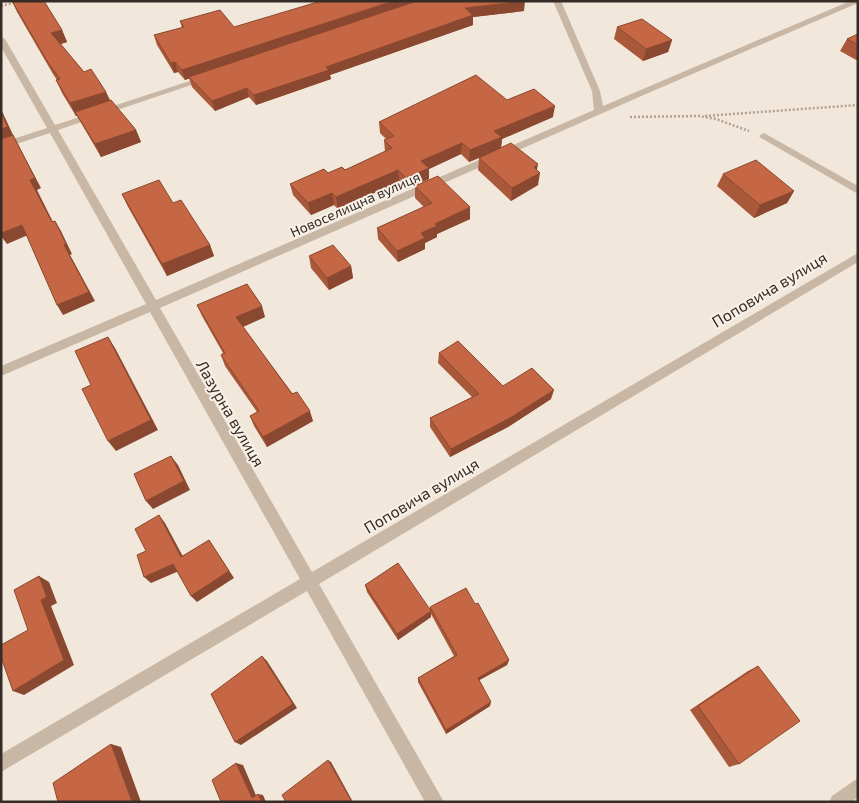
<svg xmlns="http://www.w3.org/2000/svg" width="859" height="803" viewBox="0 0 859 803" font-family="'Exo 2',sans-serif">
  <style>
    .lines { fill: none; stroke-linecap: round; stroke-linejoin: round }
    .path { stroke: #b5a191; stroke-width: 2.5; stroke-dasharray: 2 2; stroke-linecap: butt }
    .minor { fill: #c9b7a6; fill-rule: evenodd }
    .wall { fill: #a9593a }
    .shaded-wall { fill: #8a4830 }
    .building { fill: #c56744; stroke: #8a4830 }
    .labels { text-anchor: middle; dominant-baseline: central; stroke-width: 4; stroke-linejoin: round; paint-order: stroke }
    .far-street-label { font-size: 14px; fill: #362c27; stroke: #f9f1e7 }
    .street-label { font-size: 16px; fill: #362c27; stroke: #f9f1e7 }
  </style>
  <rect width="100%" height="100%" fill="#f1e7da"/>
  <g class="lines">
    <path class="path" d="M1,6L20,1
      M705,116L858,105
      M630,117L699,116L716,119L749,131"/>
    <path class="minor" d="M553,1H561L600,91L603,106L850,1H858V3L646,94L160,308L312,572L858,253V262L319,584L444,802H425L307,591L1,772V754L300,579L150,312L1,376V366L146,304L50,133L1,149V143L47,128L1,47V37L5,39L55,125L202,77L209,79L58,130L156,300L594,110L592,91Z
      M764,133L858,186V194L761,138L759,136Z
      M858,778V797L852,802H829L832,796Z"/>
  </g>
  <path class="wall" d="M12,1L62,30L67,42L61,44L84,72L106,92L110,100L136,130L141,142L101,157L77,116H76L62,93L56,80H57L53,74L17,12Z
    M524,11L473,17V25L330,75L331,79L256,105L249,97L215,111L192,87L189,78L185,80L178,72L174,73L157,45L154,35L182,28L180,21L234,27Z
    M617,27L672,40L668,52L643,61L614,39Z
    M858,34V61L840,51L847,39Z
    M507,100L553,117L502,139L501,148L537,170L538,185L511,201L478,170L479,158L469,162L461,154L429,169V179L406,189L399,182L338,209L334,205L311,215L293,195L290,184L328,173L345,170L385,152L384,140L386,139L380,133L379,122Z
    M723,174L794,191L787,203L754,218L717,186Z
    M415,186L470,219L437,234V237L425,243V249L398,262L378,239L377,228L424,207L415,198Z
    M122,194L173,203L210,245L214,256L167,276L127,205Z
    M309,256L351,266L353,278L329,290L311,268Z
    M197,305L265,317L243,327L313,421L267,447L254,426L250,416L257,412L225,366L221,355L223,353L202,316Z
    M439,353L503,386L551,399L508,427L450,457L430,427V418L472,397L438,363Z
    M365,585L430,610V607L509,660L507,665L479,680L490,706L446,734L418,682V678L454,656L431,614V617L398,640L367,592Z
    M758,666L739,764L729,767L690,710L748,671Z"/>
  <path class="shaded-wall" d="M393,1H421L185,80L182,70Z
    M525,1L524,11L473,17V25L330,75L331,79L256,105L254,95L326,67L465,8Z
    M62,30L67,42L57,45L51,33Z
    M672,40L668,52L643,61L646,49Z
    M175,62L178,72L174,73L171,63Z
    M247,88L249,97L215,111L212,101Z
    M106,92L111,104L76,116L70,103Z
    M555,106L553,117L502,139L501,148L469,162L470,150L494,131Z
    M1,109L14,137L41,188L37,190L58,232L1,141Z
    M136,130L141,142L101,157L95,144Z
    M462,143L461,154L429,169V179L406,189V178L421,161Z
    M538,164L536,175L540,173L538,185L511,201L512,188L534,167Z
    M398,170L399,182L338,209L336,197Z
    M794,191L787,203L754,218L760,205Z
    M332,193L334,205L311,215L308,203Z
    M470,207V219L437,234V237L425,243V249L398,262L397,251L421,233L435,224Z
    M55,221L61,231L72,254L70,255L95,301L63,315L57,305L64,245Z
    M22,225L28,235L7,244L1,236V233Z
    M210,245L214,256L167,276L162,264Z
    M351,266L353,278L329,290L327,278Z
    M262,306L265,317L240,328L236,317Z
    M108,337L115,348L158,430L116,451L108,441Z
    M554,390L551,399L508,427L450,457L451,449Z
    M310,411L313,421L267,447L263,437Z
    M171,456L178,465L190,490L153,509L146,501Z
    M159,515L165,523L187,564L181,557Z
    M209,540L234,578L197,602L191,596Z
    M173,564L179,571L151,583L144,577Z
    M39,576L49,582L57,603L51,606L74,665L24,695L13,691L41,600Z
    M431,611V617L398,640L397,634Z
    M262,656L267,661L297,708L241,745L235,742Z
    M509,660L507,665L476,682L478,678Z
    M491,702L490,706L446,734V730Z
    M111,744L121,747L141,802H132Z
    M328,760L331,762L353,802H352Z
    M236,763L243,765L258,800L252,798Z
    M258,794L263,795L266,802H262Z"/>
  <path class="building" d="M12,1H44L62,30L51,33L84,72L91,69L106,92L70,103L56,80L60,79L47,61Z
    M321,1H393L182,70L175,62L171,63L154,35L184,27L180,21L220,10L234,27Z
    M417,1H525L465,8L473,15L326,67L329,70L254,95L247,88L212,101L189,77Z
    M642,19L672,40L646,49L617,27Z
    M858,34V45L847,39Z
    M476,75L507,100L534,89L555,106L494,131L502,137L470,150L462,143L421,161L429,168L406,178L398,170L336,197L332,193L308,203L290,184L324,169L328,173L342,167L345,170L392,148L384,140L394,136L379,122Z
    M111,100L136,130L95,144L75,112Z
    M1,112L8,127L1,129Z
    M13,135L35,178L30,180L52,222L55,221L66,244L64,245L89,292L57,305L22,225L1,233V139Z
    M511,143L538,164L534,167L540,173L512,188L479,158Z
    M756,160L794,191L760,205L723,174Z
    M438,176L470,207L435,224L437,226L421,233L425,238L397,251L377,228L432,203L415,186Z
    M159,180L173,203L181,200L210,245L162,264L122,194Z
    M333,245L351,266L327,278L309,256Z
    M247,284L262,306L236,317L292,394L297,392L310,411L263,437L250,416L259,411L221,355L225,353L197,305Z
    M108,337L151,420L108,441L82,389L91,385L75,351Z
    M458,341L503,386L532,368L554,390L510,418L451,449L430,418L479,394L439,353Z
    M171,456L184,481L146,501L134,474Z
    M159,515L181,557L209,540L229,571L191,596L173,564L144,577L137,555L146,551L135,529Z
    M398,563L431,611L397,634L365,585Z
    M39,576L47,597L41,600L64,660L13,691L1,657V645L28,630L14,590Z
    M466,588L475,604L478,603L509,660L478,678L491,702L446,730L418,678L457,655L430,607Z
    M262,656L293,704L235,742L211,694Z
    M758,666L800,721L739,764L698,706Z
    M111,744L132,802H58L53,783Z
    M328,760L352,802H286L282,795Z
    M236,763L252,798L258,794L262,802H221L212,780Z"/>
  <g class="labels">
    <g class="far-street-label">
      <text transform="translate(355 204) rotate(-24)">Новоселищна вулиця</text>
    </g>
    <g class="street-label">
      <text transform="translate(769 289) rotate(-31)">Поповича вулиця</text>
      <text transform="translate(231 413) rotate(60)">Лазурна вулиця</text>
      <text transform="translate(421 495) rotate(-31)">Поповича вулиця</text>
    </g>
  </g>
  <rect width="859" height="803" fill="none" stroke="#362c27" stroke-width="5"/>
</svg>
